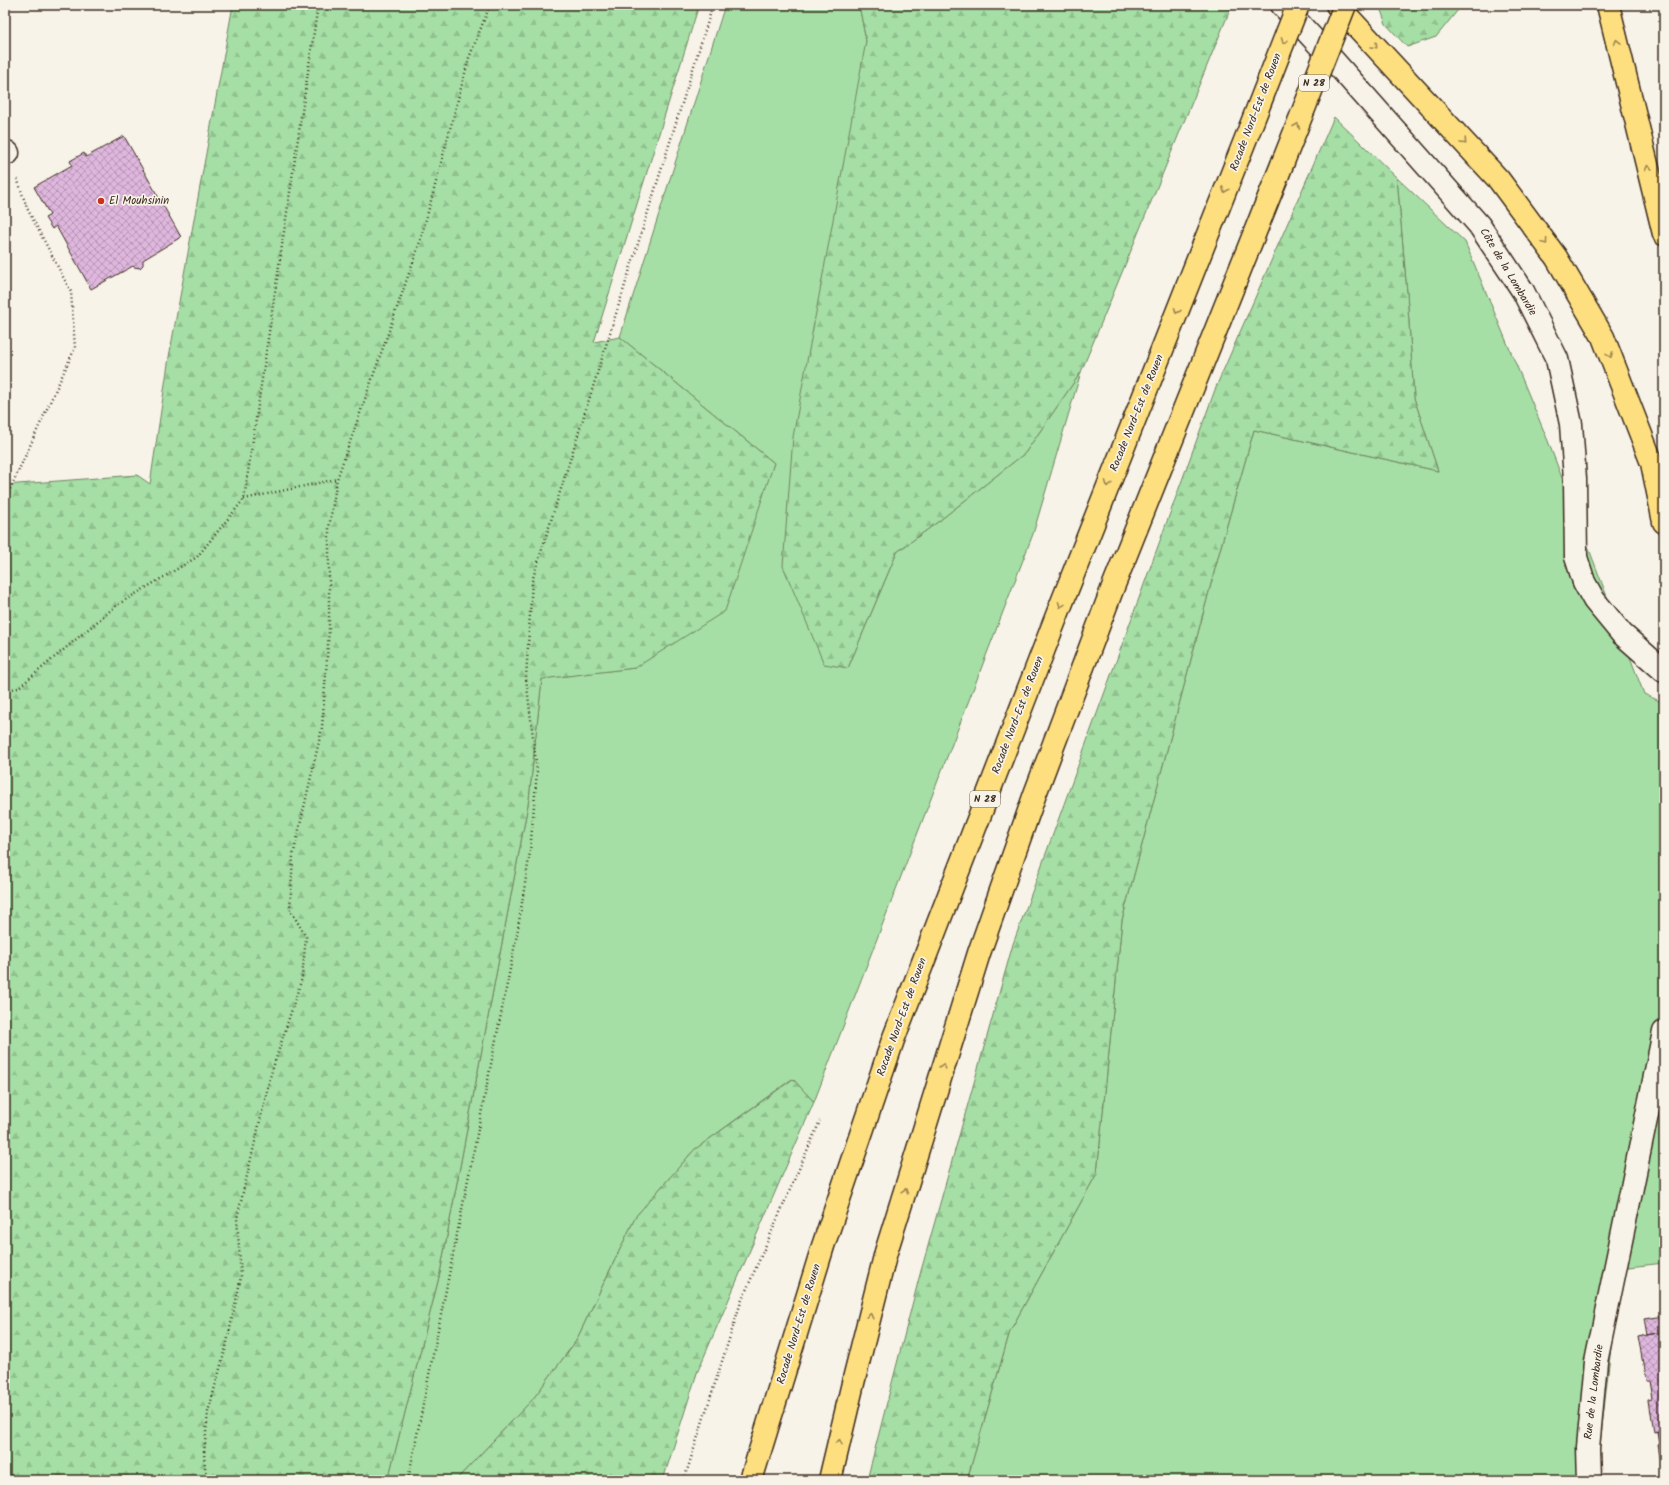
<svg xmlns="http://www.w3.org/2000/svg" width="1669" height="1485" viewBox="0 0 1669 1485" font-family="Kalam,sans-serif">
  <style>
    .grass { fill: #a5dfa5; stroke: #708462 }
    .forest { fill: url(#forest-firs); stroke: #708462 }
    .building { fill: url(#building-cross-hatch); stroke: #3b2a1e }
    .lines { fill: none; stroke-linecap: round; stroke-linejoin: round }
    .street-casing { stroke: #3b2a1e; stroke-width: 25 }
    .secondary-casing { stroke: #3b2a1e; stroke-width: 25 }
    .highway-casing { stroke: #3b2a1e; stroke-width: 25 }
    .path { stroke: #3b2a1e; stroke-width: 2.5; stroke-dasharray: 1 3; stroke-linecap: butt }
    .street { stroke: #f7f3e8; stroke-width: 22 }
    .secondary { stroke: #f7f3e8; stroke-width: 22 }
    .highway { stroke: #fedf80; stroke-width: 22 }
    .highway-bridge-casing { stroke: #3b2a1e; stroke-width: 25; stroke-linecap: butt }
    .highway-bridge { stroke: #fedf80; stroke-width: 22 }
    .oneway { stroke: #9c844f }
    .poi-dot { fill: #c8321e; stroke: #f7f3e8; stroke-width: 1.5 }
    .labels { text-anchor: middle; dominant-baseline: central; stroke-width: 3.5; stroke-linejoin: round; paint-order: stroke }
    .shield { fill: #f7f3e8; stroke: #73665b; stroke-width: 1 }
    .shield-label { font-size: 10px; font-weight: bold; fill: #3b2a1e }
    .street-label { font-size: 11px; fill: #3b2a1e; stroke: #f7f3e8 }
    .poi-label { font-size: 11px; fill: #3b2a1e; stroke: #f7f3e8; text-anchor: start }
  </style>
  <defs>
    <pattern id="forest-firs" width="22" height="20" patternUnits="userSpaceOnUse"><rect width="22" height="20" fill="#a5dfa5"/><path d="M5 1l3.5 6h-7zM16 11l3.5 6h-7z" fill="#8fc08e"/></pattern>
    <pattern id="building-cross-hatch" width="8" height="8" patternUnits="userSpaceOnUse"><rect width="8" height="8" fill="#dfb7de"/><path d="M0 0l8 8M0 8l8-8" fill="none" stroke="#b695b3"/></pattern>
  </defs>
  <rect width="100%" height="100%" fill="#f7f3e8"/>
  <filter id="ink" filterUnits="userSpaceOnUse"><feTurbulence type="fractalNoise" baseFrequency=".025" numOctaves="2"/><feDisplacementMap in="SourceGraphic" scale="8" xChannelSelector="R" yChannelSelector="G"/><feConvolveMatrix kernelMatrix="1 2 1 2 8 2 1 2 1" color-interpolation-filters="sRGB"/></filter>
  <g filter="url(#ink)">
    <path class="grass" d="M725,5H859L866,41L848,668L897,552L939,521L1025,453L1081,372L1033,534L814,1102L792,1079L694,1150L636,1216L576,1341L533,1399L456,1480H388L440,1273L529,799L542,678L635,668L774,463L620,337Z
      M1397,178L1465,242L1548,441L1644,694L1664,703V1263L1620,1268L1596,1480H967L1010,1331L1097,1173L1122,920L1221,546L1254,430L1438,471L1414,398L1407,293Z"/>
    <path class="forest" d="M233,5H699L594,342L620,337L774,463L725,611L635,668L542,679L529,799L440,1273L388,1480H5V485L137,475L150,484L169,357Z
      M859,5H1232L1081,372L1025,453L939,521L897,552L848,668L824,664L783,566L793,437L866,41Z
      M1379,5H1462L1436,37L1407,47L1386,24Z
      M1334,117L1397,178L1407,293L1414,398L1438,471L1254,430L1221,546L1122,920L1097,1173L1010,1331L967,1480H867L919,1278L1013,944L1216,387Z
      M793,1079L814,1102L697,1373L663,1480H456L533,1399L576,1341L636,1216L694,1150Z"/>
    <path class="building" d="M124,136L181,237L143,260V265L140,268L134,267L133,266L91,289L56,226L52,229L45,218L50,215L34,187L72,165L70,161L84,153L86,157Z
      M1664,1315V1338L1663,1332L1648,1335L1645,1318Z
      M1663,1332L1664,1431L1654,1433L1649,1399L1653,1398L1650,1380H1646L1638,1337Z
      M1664,1431V1443L1659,1444L1657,1433Z
      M1664,1443V1480H1663L1657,1445Z"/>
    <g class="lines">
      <defs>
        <path id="street" d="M5,151L8,153"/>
        <path id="secondary" d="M1282,5L1333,60L1479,225L1523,291L1557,359L1571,424L1575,479L1576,557L1584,582L1594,600L1622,634L1664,671
          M1589,1480L1588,1448L1596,1362L1664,1032"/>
        <path id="highway" d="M1337,5L1499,180L1556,257L1603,337L1652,463L1664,522
          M1608,5L1664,234
          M751,1480L823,1246L893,1040L1059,610L1250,128
          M830,1480L853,1383L886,1252L979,953L1035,794L1113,587L1283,162"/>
      </defs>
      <use href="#street" class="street-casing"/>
      <use href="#secondary" class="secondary-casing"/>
      <use href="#highway" class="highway-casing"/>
      <path class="path" d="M244,499L337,479
        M5,500L75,348L71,292L27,208L17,178
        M5,690L18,688L117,605L197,557L244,499L318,5
        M206,1480L204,1453L208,1412L226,1347L241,1277L237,1218L271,1074L302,978L306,937L290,909L293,856L322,728L329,630V528L337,479L420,242L469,58L490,5
        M408,1480L517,934L530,852L537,771L526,678L532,581L713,5
        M684,1480L741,1302L820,1121"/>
      <use href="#street" class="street"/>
      <use href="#secondary" class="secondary"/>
      <use href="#highway" class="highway"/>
      <defs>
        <path id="highway-bridge" d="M1250,128L1298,5
          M1283,162L1345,5"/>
      </defs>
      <use href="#highway-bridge" class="highway-bridge-casing"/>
      <use href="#highway-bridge" class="highway-bridge"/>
    </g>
    <defs><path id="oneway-chevron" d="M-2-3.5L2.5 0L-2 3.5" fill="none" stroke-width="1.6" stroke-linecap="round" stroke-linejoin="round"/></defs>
    <g class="oneway">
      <use href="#oneway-chevron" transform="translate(1284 41) rotate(111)"/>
      <use href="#oneway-chevron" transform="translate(1617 42) rotate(-104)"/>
      <use href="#oneway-chevron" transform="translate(1375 46) rotate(47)"/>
      <use href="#oneway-chevron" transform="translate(1297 126) rotate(-68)"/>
      <use href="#oneway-chevron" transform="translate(1464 142) rotate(47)"/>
      <use href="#oneway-chevron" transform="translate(1648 168) rotate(-104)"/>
      <use href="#oneway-chevron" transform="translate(1225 190) rotate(112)"/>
      <use href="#oneway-chevron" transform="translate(1545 242) rotate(53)"/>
      <use href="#oneway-chevron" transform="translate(1177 311) rotate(112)"/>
      <use href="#oneway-chevron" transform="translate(1610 355) rotate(69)"/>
      <use href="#oneway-chevron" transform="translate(1108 484) rotate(111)"/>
      <use href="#oneway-chevron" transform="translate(1061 605) rotate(111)"/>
      <use href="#oneway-chevron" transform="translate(943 1066) rotate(-73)"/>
      <use href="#oneway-chevron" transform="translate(905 1191) rotate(-73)"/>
      <use href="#oneway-chevron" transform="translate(870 1316) rotate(-76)"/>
      <use href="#oneway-chevron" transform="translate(839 1442) rotate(-77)"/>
    </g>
  </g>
  <circle class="poi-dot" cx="101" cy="201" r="4"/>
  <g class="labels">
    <g class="shield">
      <rect x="1299" y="75" width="30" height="16" rx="3"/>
      <rect x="970" y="791" width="30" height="16" rx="3"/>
    </g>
    <g class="shield-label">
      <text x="1314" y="83">N 28</text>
      <text x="985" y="799">N 28</text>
    </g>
    <g class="street-label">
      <text transform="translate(1256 112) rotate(-69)">Rocade Nord-Est de Rouen</text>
      <text transform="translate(1508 272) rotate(59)">Côte de la Lombardie</text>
      <text transform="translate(1137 413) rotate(-68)">Rocade Nord-Est de Rouen</text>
      <text transform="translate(1018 715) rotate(-69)">Rocade Nord-Est de Rouen</text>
      <text transform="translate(902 1017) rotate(-70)">Rocade Nord-Est de Rouen</text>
      <text transform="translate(799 1324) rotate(-73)">Rocade Nord-Est de Rouen</text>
      <text transform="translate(1594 1392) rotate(-83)">Rue de la Lombardie</text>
    </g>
    <g class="poi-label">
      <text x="109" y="201">El Mouhsinin</text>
    </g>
  </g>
  <rect width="1669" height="1485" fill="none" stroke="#f7f3e8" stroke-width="20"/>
  <rect x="10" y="10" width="1649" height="1465" fill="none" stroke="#3b2a1e" stroke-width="1.5" filter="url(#ink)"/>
</svg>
